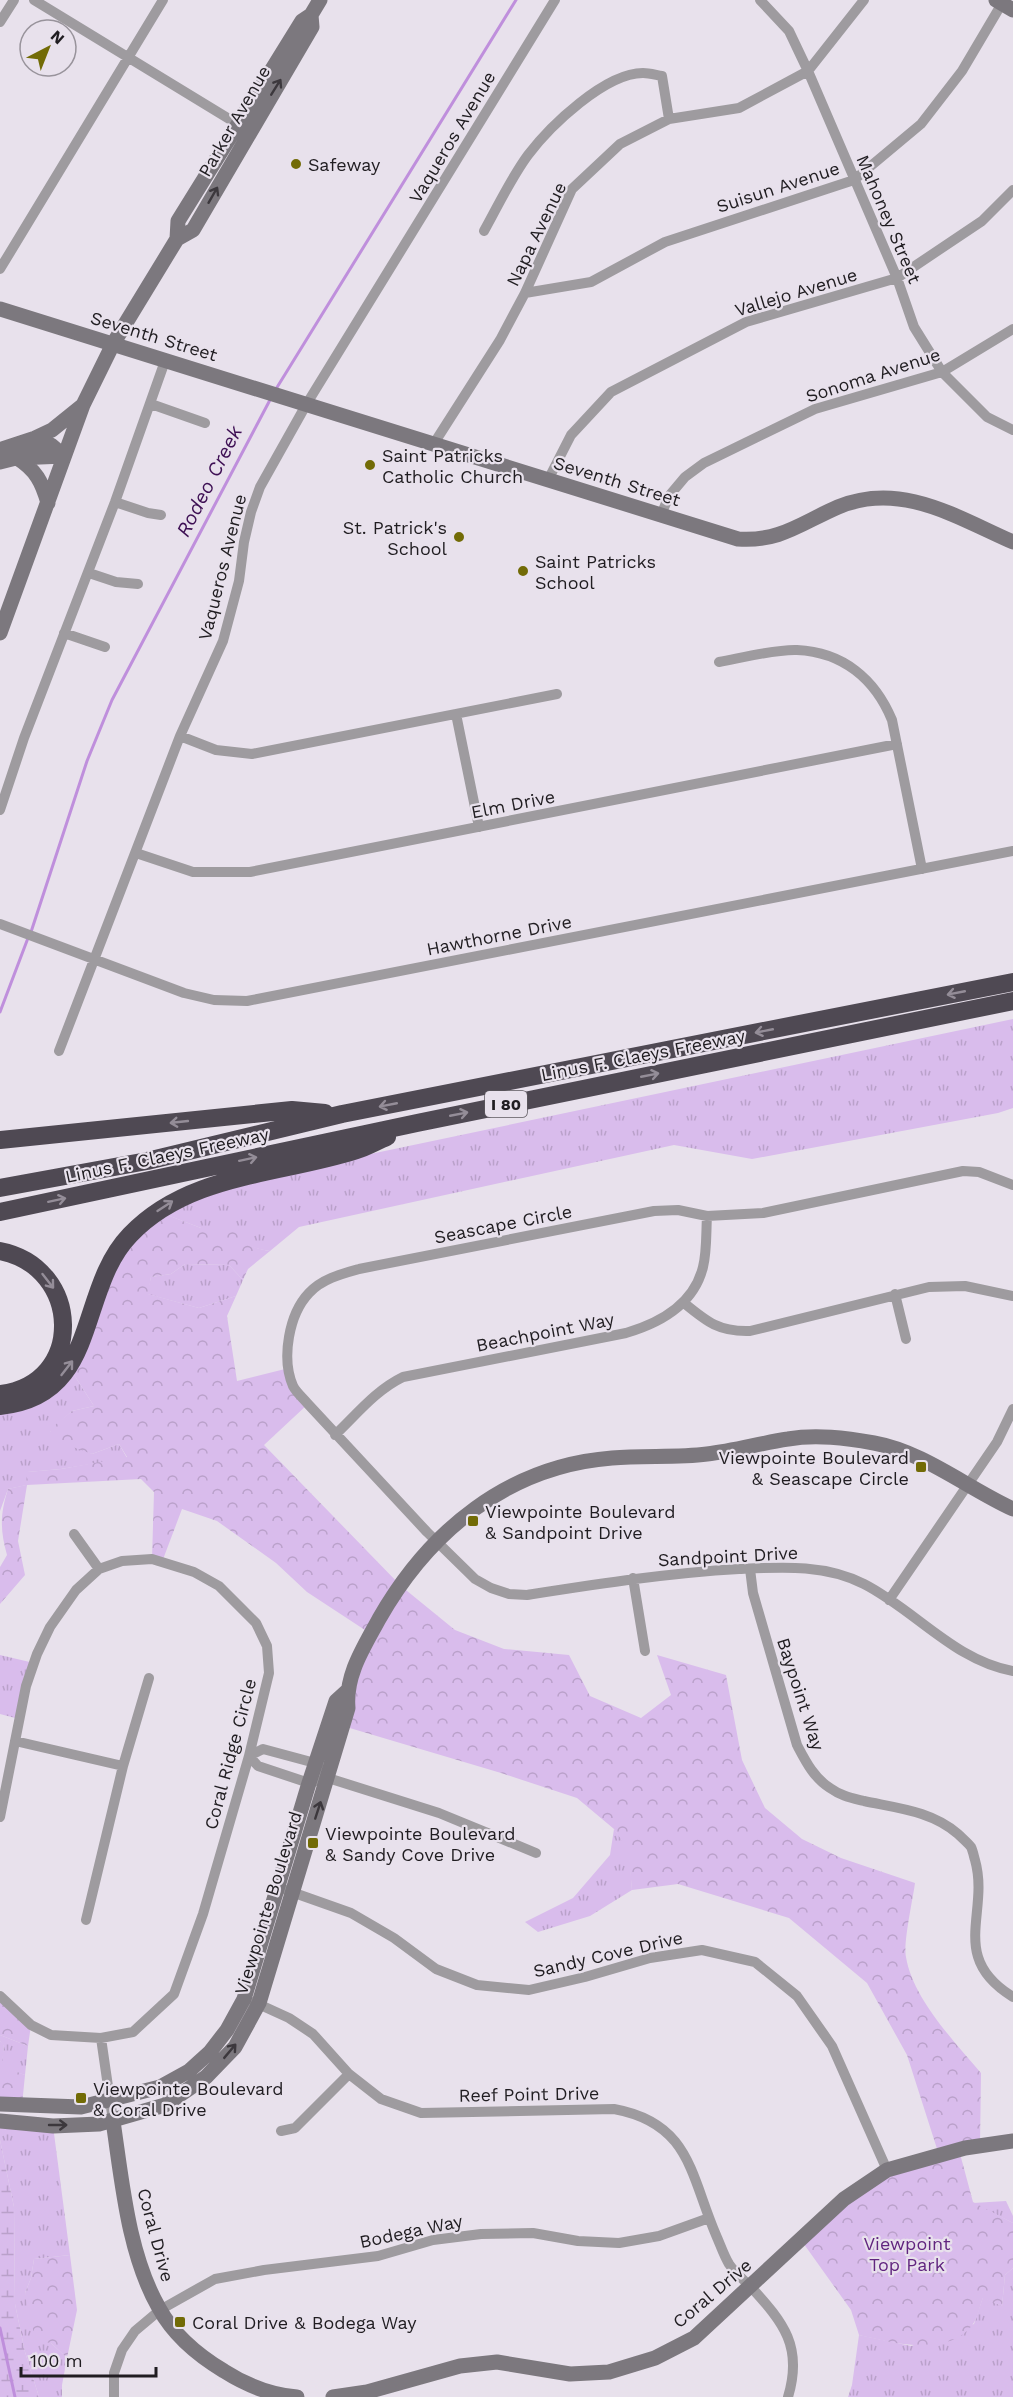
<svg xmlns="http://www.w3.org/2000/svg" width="1013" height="2397" viewBox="0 0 1013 2397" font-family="'Work Sans',sans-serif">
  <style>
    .grass { fill: url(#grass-tufts) }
    .forest { fill: url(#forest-crowns) }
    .wetland { fill: url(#wetland-marsh) }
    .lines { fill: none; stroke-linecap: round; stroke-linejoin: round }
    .stream { stroke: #bf8fdc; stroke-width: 3 }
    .street { stroke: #9e9b9f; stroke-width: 10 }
    .secondary { stroke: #7c787e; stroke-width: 15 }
    .highway { stroke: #4f4953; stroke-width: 18 }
    .oneway { stroke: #3c383d }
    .oneway2 { stroke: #948d98 }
    .poi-dot { fill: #726b06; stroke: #e8e1ec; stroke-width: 2 }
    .labels { text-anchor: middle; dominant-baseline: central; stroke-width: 4.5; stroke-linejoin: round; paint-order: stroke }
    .shield { fill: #e8e1ec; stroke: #5c585e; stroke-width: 1.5 }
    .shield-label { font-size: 16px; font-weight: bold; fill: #201d21 }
    .street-label { font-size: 18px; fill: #201d21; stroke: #e8e1ec }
    .poi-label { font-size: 18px; fill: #201d21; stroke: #e8e1ec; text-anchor: start }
    .park-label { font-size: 18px; fill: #61257f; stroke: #e8e1ec }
    .water-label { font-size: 20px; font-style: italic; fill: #3e1054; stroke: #e8e1ec }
  </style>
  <defs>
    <pattern id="grass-tufts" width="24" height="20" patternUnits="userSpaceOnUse" patternTransform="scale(1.5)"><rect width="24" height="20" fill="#d9bcec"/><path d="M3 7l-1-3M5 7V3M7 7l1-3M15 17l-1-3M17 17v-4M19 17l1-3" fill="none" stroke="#baa1ca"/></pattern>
    <pattern id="forest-crowns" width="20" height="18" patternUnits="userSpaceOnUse" patternTransform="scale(1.5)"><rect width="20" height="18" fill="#d9bcec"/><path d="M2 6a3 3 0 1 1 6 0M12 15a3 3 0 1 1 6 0" fill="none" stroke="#baa1ca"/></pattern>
    <pattern id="wetland-marsh" width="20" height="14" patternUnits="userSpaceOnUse" patternTransform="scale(1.5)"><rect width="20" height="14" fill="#d9bcec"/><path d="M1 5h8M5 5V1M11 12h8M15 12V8" fill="none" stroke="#baa1ca"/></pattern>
  </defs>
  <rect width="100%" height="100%" fill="#e8e1ec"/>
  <path class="grass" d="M1013,1019V1108L998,1113L752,1159L674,1145L299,1227L270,1251C249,1248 244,1244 232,1228H201L167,1215L201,1195L337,1161Z
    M185,1264L229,1265L243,1280L236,1296L199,1308L147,1294L151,1277L171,1274Z
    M69,1367L94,1406L72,1411L50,1431L92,1454L119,1444L127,1458L61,1469L28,1472L27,1485L8,1489L0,1511V1406Z
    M0,1655L34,1663L19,1719L0,1714Z
    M614,1829L629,1849L632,1890L590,1916L538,1932L525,1922L573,1898L610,1855Z
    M0,2035L28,2046L25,2075L1,2067L4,2045L0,2041Z
    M0,2121L53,2126L70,2255L34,2259L31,2278L25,2293L51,2343L67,2358L62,2385V2397H39L25,2352L15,2304L14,2207L0,2140Z
    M1006,2201L1013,2216V2223L973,2203Z
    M1013,2268V2397H848L852,2385L859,2335L911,2346L974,2324L983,2297L1002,2306L1005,2275Z"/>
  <path class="forest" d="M157,1211L201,1228H233C243,1243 251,1248 270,1251L248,1269L243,1280L229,1265L185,1264L171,1274L151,1277L148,1294L199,1308L236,1296L227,1316L237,1381L289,1368L308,1404L264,1445L401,1586L455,1630L504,1649L569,1655L590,1696L641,1718L671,1695L657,1655L726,1675L742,1760L765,1808L802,1839L841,1858L915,1883C913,1899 903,1943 906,1957C913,1999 954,2041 981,2073L980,2146L959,2150L973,2202L1013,2223V2268L1005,2275L1002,2306L983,2298C980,2305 978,2317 973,2324C948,2358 893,2343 859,2335L851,2310L801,2240L887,2170L939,2155L907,2055L867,1983L789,1918L678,1884L632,1890L628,1849L614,1829L577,1798L501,1773L343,1726L371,1634L307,1592L276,1563L217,1521L182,1509L162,1562L152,1559L154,1492L141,1479L27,1485L18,1541L25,1575L0,1604V1567L7,1555C0,1530 0,1514 8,1489L26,1485L27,1472L61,1469L127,1457L119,1444L92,1454L62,1443L49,1430L72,1411L94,1406L69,1367L100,1281Z
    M0,1996L31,2025L28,2046L0,2035Z
    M0,2041L4,2044L2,2066L25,2075L22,2105L0,2104Z
    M70,2255L77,2310L67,2358L51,2343L37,2341L29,2318L25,2293L31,2278L34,2259Z"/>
  <path class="wetland" d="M0,2140L14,2207L15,2304L25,2352L39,2397H0Z"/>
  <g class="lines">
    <path class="stream" d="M276,389L516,0
      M31,932L87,761L112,700L271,398
      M0,1012L28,938
      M0,2328L15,2397"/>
    <path class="street" d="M34,0L244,128
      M760,0L789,31L808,71L897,278L914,327L942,372L987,417L1013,430
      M0,22L14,0
      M484,231C498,206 511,178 528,155C550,126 605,73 643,73C649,73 656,75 662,76L669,119
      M0,269L163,0
      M525,293L591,282L665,242L854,180L921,124L962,71L1004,0
      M151,404L205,423
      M433,445L500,340L525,293L572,189L620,144L669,119L739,108L808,71L864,0
      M548,480L571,435L611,392L746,322L897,278L982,221L1013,190
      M115,502L148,513L161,515
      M661,515L669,496L685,477L704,463L815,409L942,372L1013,329
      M89,573L116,582L138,584
      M64,633L105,647
      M719,662C741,658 776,649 797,650C843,652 875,679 892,720L922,869
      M456,714L479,827
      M180,736L216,750L252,754L557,694
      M0,810L24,738L115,502L165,361
      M136,853L193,872H250L897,744
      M0,924L184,993L214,1000L247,1001L1013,851
      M59,1051L180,736L223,641L239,581L244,542L251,512L260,487L306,405L555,0
      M1013,1185L979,1172L963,1171L763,1213L707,1216L678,1210L654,1211L359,1269C341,1274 322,1279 309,1293C289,1314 281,1358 293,1386C296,1392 303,1398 308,1404L427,1532L475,1579L491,1588L509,1594L527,1595C598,1584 668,1573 739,1569C782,1567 825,1564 864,1584C915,1610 955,1661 1013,1671
      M895,1294L906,1339
      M684,1303C707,1322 719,1332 750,1331L929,1287L965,1286L1013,1296
      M335,1435C357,1414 376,1390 403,1377L626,1333C660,1323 694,1304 703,1267C707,1251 706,1232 707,1216
      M74,1534L99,1569
      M750,1569L753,1593L797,1745C806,1762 814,1778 830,1788C841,1796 852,1798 864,1801C897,1808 932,1811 958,1834C962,1838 968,1843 971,1847C973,1851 974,1857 975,1860C990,1913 948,1957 1013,1997
      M633,1578L645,1651
      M889,1600L997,1442L1013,1409
      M15,1741L123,1766
      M263,1749L315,1763L328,1778L309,1783L258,1766L249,1756Z
      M328,1778L439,1813L536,1853
      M0,1817L26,1686L37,1654L50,1627L76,1590L99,1569L122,1561L152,1559L194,1572L219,1586L256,1623L267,1646L269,1673L249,1756L203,1914L174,1994L133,2032L101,2038L51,2035L31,2025L0,1996
      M286,1890L351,1913L394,1938L436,1969L477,1985L529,1990L585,1977L650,1958L702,1950L755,1962L797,1996L832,2046L887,2170
      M86,1920L123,1766L149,1678
      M254,2002L289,2018L313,2034L349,2074L381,2099L421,2113L614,2109C690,2123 690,2174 716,2235C720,2244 724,2256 729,2264C735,2273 744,2280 751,2287C784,2323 803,2347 788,2397
      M101,2038L113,2121
      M281,2131L295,2128L349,2074
      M114,2397V2373L122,2350L135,2331L160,2310L215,2279L264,2270L378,2256L433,2240L481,2234L533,2233L578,2241L619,2243L659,2236L709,2218"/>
    <path class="secondary" d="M996,0L1013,10
      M177,239L193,230L312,27L311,15
      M0,309L738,539C780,542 801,523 838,507C901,481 956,517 1013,542
      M26,446L51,445L64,456
      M2,449L35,438L52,430L83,405
      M17,458C36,470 42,482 48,503
      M0,462L16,458L64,456
      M0,633L83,405L113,344L177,239L178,221L302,21L311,15L320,0
      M0,2104L81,2107L160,2087L189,2071L210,2052L227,2030L244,1999L309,1783L336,1701L347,1691
      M0,2121L53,2126L99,2124L165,2105L206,2077L235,2047L259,2003L348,1708C345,1675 364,1647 379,1619C429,1531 508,1466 612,1458C643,1455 676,1458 707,1454C734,1451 761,1443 788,1439C816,1434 846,1438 874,1443C924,1452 967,1488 1013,1509
      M113,2121C122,2181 128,2254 159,2308C173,2334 199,2356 224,2371C246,2385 271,2395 297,2397
      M333,2397L367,2392L460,2366L497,2362L570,2374L609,2372L655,2358L694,2338L844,2199L887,2170L965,2148L1013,2141"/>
    <path class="highway" d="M0,1140L292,1110L325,1113
      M0,1188L147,1161L342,1114L1013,982
      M0,1212L417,1123L1013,1001
      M0,1251C82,1267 86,1384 0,1394
      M0,1406C101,1396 76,1291 130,1235C189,1173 280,1175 357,1150C367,1147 377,1141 387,1137"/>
  </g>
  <defs><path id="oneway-shaft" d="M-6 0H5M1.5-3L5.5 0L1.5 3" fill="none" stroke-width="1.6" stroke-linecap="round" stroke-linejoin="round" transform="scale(1.5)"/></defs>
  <g class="oneway">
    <use href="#oneway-shaft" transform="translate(276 87) rotate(-58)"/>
    <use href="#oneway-shaft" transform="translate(213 195) rotate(-60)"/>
    <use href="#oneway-shaft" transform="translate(318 1810) rotate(-72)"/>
    <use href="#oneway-shaft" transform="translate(230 2051) rotate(-50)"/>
    <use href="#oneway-shaft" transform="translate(58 2125)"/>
  </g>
  <g class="oneway2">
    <use href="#oneway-shaft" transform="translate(956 993) rotate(169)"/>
    <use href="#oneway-shaft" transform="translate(764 1031) rotate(169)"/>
    <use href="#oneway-shaft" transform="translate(650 1075) rotate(-11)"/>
    <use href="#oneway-shaft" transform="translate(388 1105) rotate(169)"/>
    <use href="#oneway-shaft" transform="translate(459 1114) rotate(-11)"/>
    <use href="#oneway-shaft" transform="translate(179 1122) rotate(174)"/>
    <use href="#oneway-shaft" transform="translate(248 1159) rotate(-12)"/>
    <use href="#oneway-shaft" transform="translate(57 1200) rotate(-12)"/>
    <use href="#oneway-shaft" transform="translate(165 1206) rotate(-33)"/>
    <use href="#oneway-shaft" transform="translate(48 1281) rotate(52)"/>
    <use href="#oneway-shaft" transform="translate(67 1368) rotate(-52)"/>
  </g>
  <g class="poi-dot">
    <circle cx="296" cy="164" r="6"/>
    <circle cx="370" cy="465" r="6"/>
    <circle cx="459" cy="537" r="6"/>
    <circle cx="523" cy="571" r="6"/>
    <rect x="915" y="1461" width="12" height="12" rx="3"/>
    <rect x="467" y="1515" width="12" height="12" rx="3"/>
    <rect x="307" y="1837" width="12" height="12" rx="3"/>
    <rect x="75" y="2092" width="12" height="12" rx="3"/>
    <rect x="174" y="2316" width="12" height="12" rx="3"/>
  </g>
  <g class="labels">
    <rect class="shield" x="485" y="1091" width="42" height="26" rx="4.5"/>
    <g class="shield-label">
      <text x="506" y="1104">I 80</text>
    </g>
    <g class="street-label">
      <text transform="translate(234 121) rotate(-60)">Parker Avenue</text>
      <text transform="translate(452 137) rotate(-59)">Vaqueros Avenue</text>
      <text transform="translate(778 187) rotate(-18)">Suisun Avenue</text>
      <text transform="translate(889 219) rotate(67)">Mahoney Street</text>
      <text transform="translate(536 234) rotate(-64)">Napa Avenue</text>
      <text transform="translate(796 292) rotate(-17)">Vallejo Avenue</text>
      <text transform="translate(154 336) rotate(17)">Seventh Street</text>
      <text transform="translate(873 375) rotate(-18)">Sonoma Avenue</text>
      <text transform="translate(617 481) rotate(17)">Seventh Street</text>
      <text transform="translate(222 567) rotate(-76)">Vaqueros Avenue</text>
      <text transform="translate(513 804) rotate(-11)">Elm Drive</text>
      <text transform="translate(499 935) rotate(-11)">Hawthorne Drive</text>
      <text transform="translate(643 1055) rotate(-11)">Linus F. Claeys Freeway</text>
      <text transform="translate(167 1155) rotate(-12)">Linus F. Claeys Freeway</text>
      <text transform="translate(503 1224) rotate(-11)">Seascape Circle</text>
      <text transform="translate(545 1332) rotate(-11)">Beachpoint Way</text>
      <text transform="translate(728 1556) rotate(-3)">Sandpoint Drive</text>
      <text transform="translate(801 1694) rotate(72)">Baypoint Way</text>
      <text transform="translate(230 1754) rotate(-75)">Coral Ridge Circle</text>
      <text transform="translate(268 1903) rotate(-73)">Viewpointe Boulevard</text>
      <text transform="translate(608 1954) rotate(-13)">Sandy Cove Drive</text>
      <text transform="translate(529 2094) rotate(-1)">Reef Point Drive</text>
      <text transform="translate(411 2231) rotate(-12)">Bodega Way</text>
      <text transform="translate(156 2235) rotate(75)">Coral Drive</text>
      <text transform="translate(712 2293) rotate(-40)">Coral Drive</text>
    </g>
    <g class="poi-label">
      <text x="308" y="164">Safeway</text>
      <text x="382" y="455">Saint Patricks<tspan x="382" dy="21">Catholic Church</tspan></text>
      <text x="447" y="527" text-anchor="end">St. Patrick's<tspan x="447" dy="21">School</tspan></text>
      <text x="535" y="561">Saint Patricks<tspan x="535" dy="21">School</tspan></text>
      <text x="909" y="1457" text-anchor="end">Viewpointe Boulevard<tspan x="909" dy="21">&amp; Seascape Circle</tspan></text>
      <text x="485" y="1511">Viewpointe Boulevard<tspan x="485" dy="21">&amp; Sandpoint Drive</tspan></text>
      <text x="325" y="1833">Viewpointe Boulevard<tspan x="325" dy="21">&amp; Sandy Cove Drive</tspan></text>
      <text x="93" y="2088">Viewpointe Boulevard<tspan x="93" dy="21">&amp; Coral Drive</tspan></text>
      <text x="192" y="2322">Coral Drive &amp; Bodega Way</text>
    </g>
    <g class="park-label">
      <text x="907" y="2243">Viewpoint<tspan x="907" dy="21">Top Park</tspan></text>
    </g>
    <g class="water-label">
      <text transform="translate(209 481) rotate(-63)">Rodeo Creek</text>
    </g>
  </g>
  <g transform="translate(48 48) rotate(42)"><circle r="28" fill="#e8e1ec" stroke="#98939b" stroke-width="1.5"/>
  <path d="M0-4.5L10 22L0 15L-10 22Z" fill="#726b06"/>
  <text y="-9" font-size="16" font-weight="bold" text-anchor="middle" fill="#201d21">N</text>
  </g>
  <path d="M21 2367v9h135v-9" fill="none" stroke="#201d21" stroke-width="3"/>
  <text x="30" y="2367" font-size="18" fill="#201d21" stroke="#e8e1ec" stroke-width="4.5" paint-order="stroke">100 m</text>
</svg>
